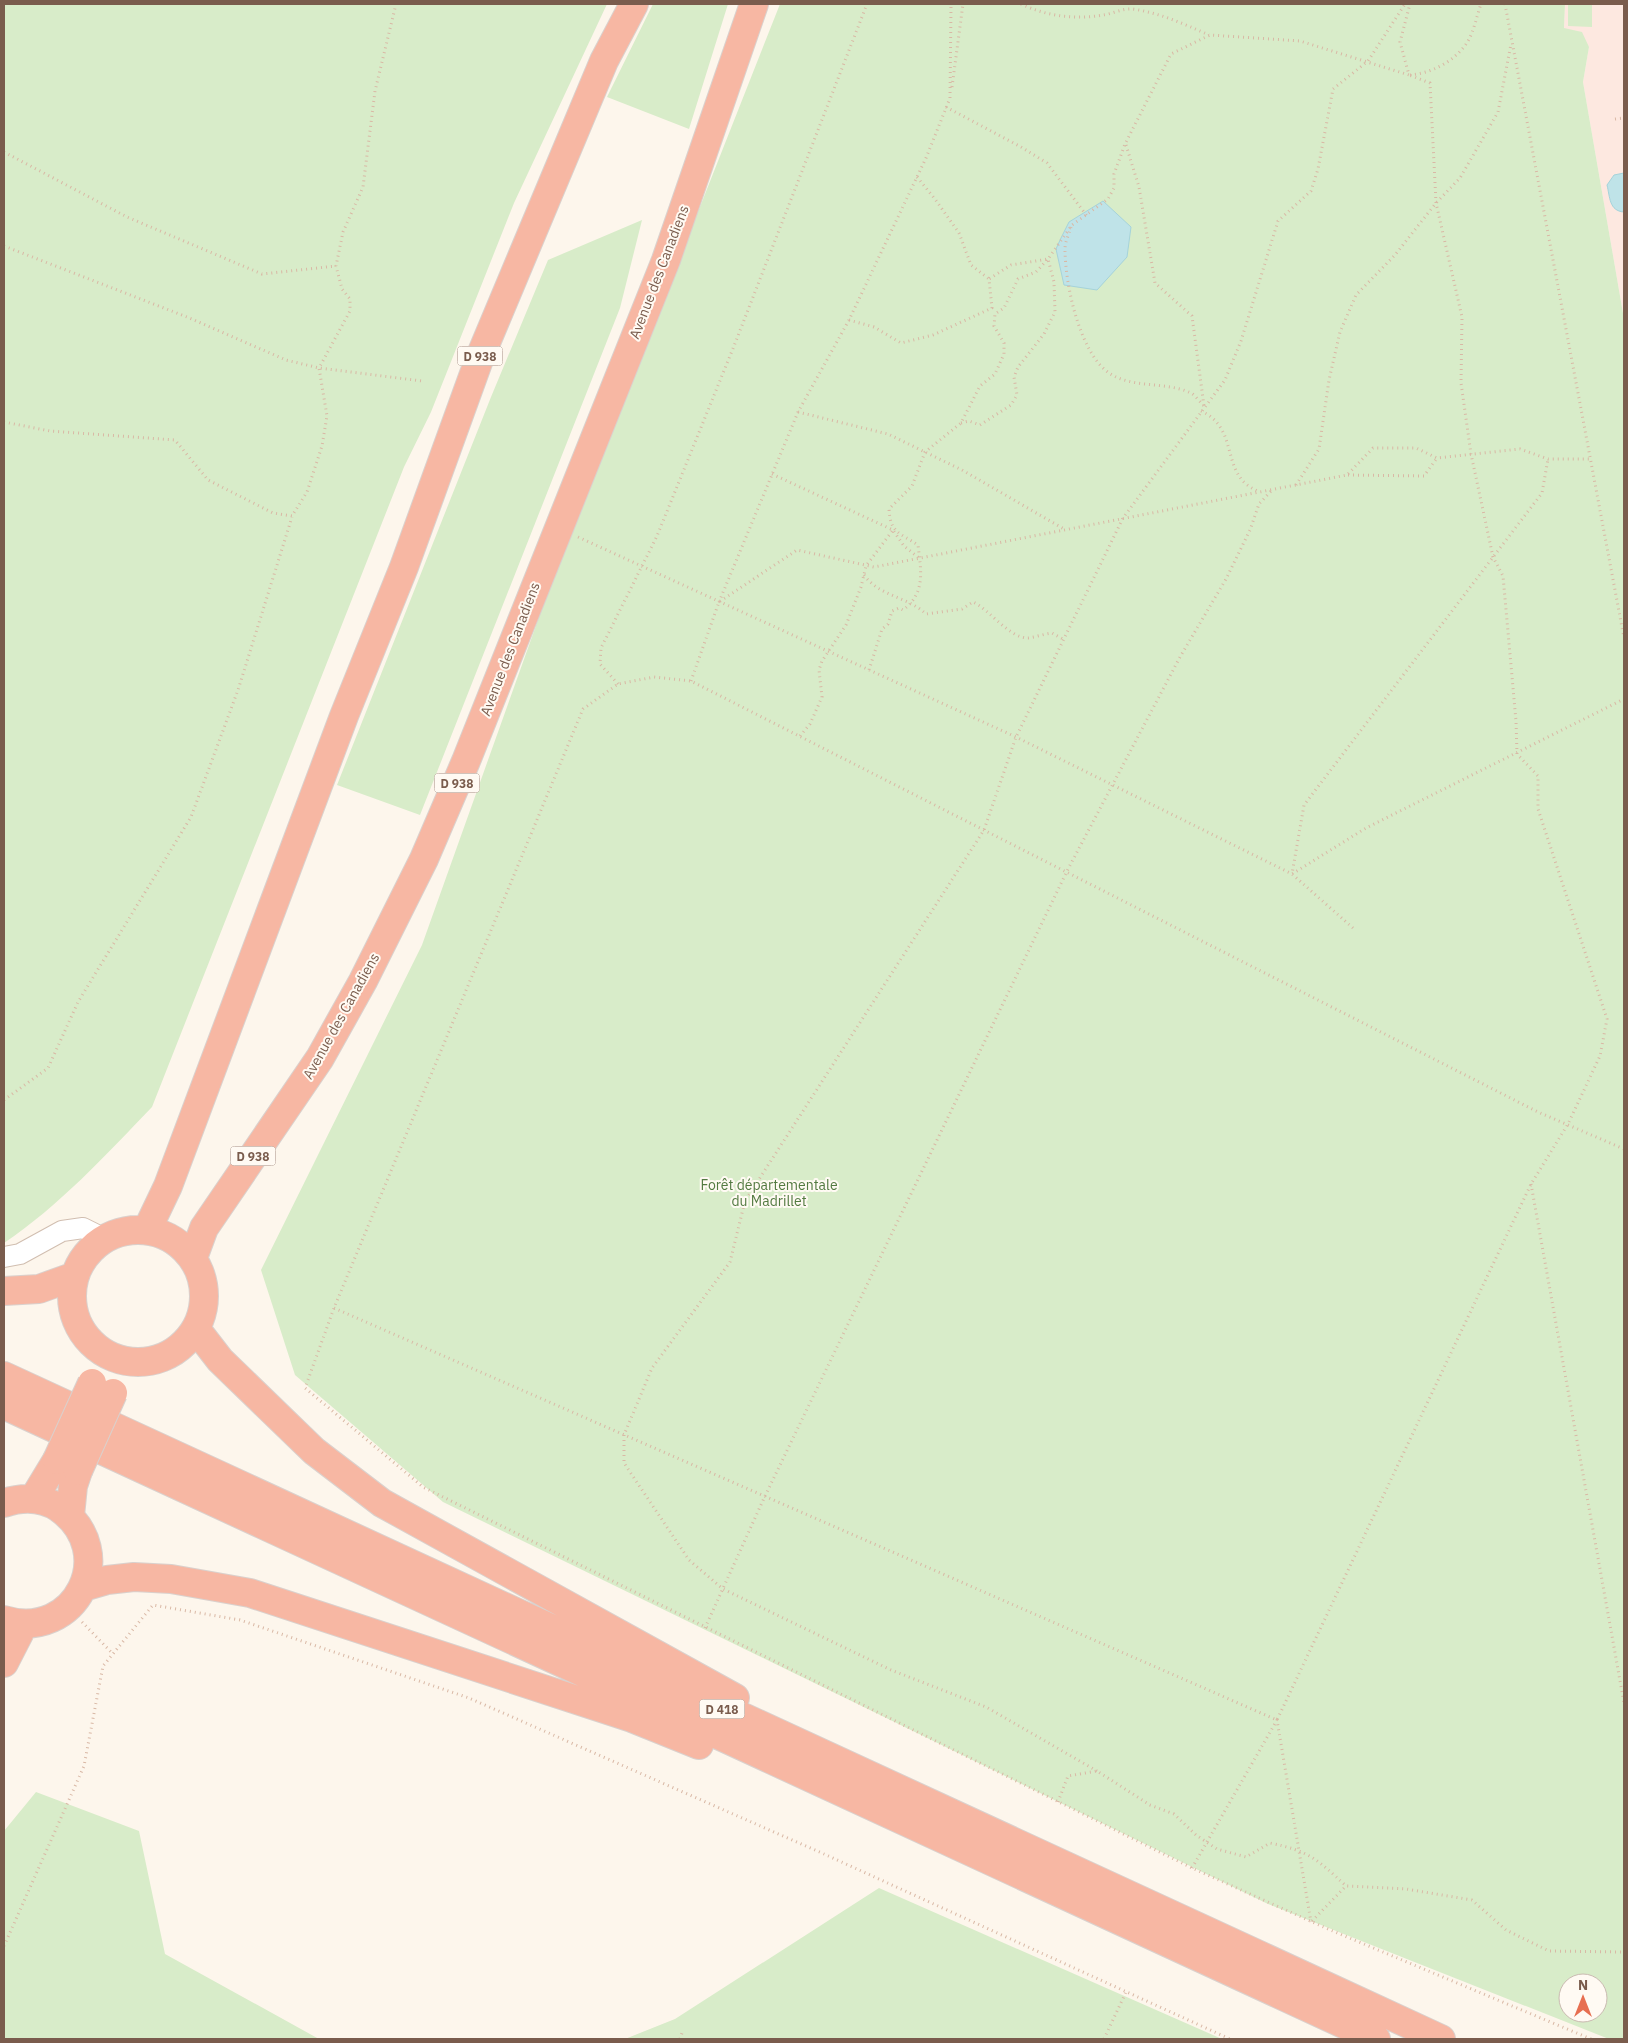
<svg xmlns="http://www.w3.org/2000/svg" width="1628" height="2043" viewBox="0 0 1628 2043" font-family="'IBM Plex Sans',sans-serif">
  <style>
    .commercial { fill: #fde8e0 }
    .green { fill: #d8ecc9; fill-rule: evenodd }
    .water { fill: #bfe3e8; stroke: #a5d3da }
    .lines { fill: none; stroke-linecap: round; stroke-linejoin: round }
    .minor-casing { stroke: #d1beb0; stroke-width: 22 }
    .highway-casing { stroke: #dad1cd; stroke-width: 30 }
    .path { stroke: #d9b8a5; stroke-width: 3; stroke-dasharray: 1 4; stroke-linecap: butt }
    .minor { stroke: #fff; stroke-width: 20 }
    .highway { stroke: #f7b7a3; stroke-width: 28 }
    .highway-bridge-casing { stroke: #dad1cd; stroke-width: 30; stroke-linecap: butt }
    .highway-bridge { stroke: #f7b7a3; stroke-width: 28 }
    .labels { text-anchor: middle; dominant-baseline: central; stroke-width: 4; stroke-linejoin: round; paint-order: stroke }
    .shield { fill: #fffaf3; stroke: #a28b7f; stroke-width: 1 }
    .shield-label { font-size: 12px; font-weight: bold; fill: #7a5c4d }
    .street-label { font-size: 14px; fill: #7a5c4d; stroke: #fffaf3 }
    .park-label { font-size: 14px; fill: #537a41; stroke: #fffaf3 }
  </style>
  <rect width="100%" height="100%" fill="#fdf6ec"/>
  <path class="commercial" d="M1565,4H1624V319L1583,82L1589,47L1564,29Z"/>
  <path class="green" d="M4,4H607L514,203L431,412L404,467L152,1107C106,1155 59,1206 4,1243Z
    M653,4H728L689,129L607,97Z
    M780,4H1565L1564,28L1582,32L1589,47L1583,82L1624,319V2039H1609L1268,1904L443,1502L295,1375L261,1270L422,945L548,592ZM1568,1983H1598V2013H1568Z
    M1568,4H1592V27L1568,26Z
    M642,220L620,308L420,815L337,785L491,397L548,260Z
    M36,1792L139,1831L165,1954L319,2039H4V1831Z
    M879,1888L1222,2039H625L675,2019Z"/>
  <path class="water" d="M1624,173V212C1609,211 1610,197 1607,185L1614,175Z
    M1103,201L1131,227L1127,257L1097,290L1064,285L1056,249L1061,238L1069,222Z"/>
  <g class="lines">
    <defs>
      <path id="minor" d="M4,1257L20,1254L62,1231L83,1228L105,1239"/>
      <path id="highway" d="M147,1230L168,1186L344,716L404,567L480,357L604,61L634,4
        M72 1296a66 66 0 1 1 132 0a66 66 0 1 1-132 0Z
        M193,1258L204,1228L320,1058L363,981L424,859L466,761L666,260L754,4
        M4,1291L39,1289L75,1276
        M196,1329L220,1360L314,1451L382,1503L735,1698
        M4,1376L1441,2039
        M4,1405L1376,2039
        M34,1498L57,1460
        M4,1503C22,1497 42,1497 59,1508C121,1552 76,1642 4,1620
        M70,1516L73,1486L78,1471
        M83,1587L107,1580L134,1577L171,1579L250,1593L632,1718L699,1745
        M4,1663L24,1624"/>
    </defs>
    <use href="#minor" class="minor-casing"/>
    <use href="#highway" class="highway-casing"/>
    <path class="path" d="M1021,4C1046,16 1075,20 1103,15C1112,14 1123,8 1133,9C1160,13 1184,24 1209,35
      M1505,4L1624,638
      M1410,75C1432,73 1456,61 1468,41C1474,31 1477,15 1481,4
      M952,87L963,4
      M946,107L1021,147L1047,163L1087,216
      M1615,119L1624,118
      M1126,145L1139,187L1155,283L1192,316L1204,406
      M4,152L127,217L262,274L336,266
      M917,177L935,199L959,233L971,265L989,279
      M1071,227C1069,234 1065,242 1065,249C1065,283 1079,352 1109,373C1133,389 1165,381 1191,393C1195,395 1200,402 1204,406
      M4,246L187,317L286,360L319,368L422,381
      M849,320L874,327L901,343L933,335L992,308L989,279L1011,265L1048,259L1072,225L1108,199L1114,188V174L1125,144L1171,54L1210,35L1300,41L1409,75L1400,42L1410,4
      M1201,411C1236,427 1223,462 1245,483C1249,487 1254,489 1259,492
      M798,412L888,434L962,470L1064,529
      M4,422L50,431L175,440L208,480L273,513L292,516L307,492L322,446L327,416L319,368L350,311V299L342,289L336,266L343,232L363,187L375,91L396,4
      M961,423L969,421L980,425L1011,405L1017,395L1014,377L1018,367L1044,334L1055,312L1054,282L1048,259
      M772,474L893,530L904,546L919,558
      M1348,475L1424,476L1437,458
      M1296,485L1319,449L1329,380L1340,332L1356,295L1395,255L1436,203L1460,178L1498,112L1511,44
      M578,537L1016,737L1292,874L1366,828L1624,699
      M864,575C880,597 907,596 926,614L962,609L973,602C989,609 1009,638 1028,638C1036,637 1044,634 1052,633L1063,639
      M719,602L798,412L849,320L926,158L950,98L951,4
      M869,670L882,629L888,624L892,611L899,608L903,610C926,593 921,570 918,545C900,533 890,533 889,509L912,486L925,452L961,423L980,386L995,374L1004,354V343L994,326L995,314L1004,308L1018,279L1036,272L1048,259
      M691,681L719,602L797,550L874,567L1347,475L1373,448H1416L1437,458L1520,449L1548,459H1590
      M618,684L600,664L601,648L657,536L734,346L867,4
      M800,736L810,724L822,697L819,670L822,661L846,625L861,587L866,566L893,530
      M1353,928L1292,874L1304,805L1542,493L1548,459
      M4,1100L48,1068L78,1002L191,817L238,690L292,517
      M1531,1184L1624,1703
      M334,1308L1277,1720L1531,1184L1568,1124L1600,1056L1607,1019L1538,809V776L1517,754L1516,721L1503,576L1493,557L1471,454L1461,383L1462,317L1436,203L1430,83L1409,75
      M82,1622L113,1654
      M705,1628L765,1496L1067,871L1180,657L1226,579L1250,530L1259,504L1272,490
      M1097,1771L986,1707L891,1670L723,1589L689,1560L624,1463V1435L652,1368L730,1262L745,1201L984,830L1016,737L1123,518L1225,380L1241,341L1278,221L1311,191L1318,169L1333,89L1368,61L1405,4
      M1058,1802L1068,1776L1097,1771L1150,1805L1174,1814L1196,1835L1217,1849L1246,1857L1270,1843C1309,1851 1317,1859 1346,1886
      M1192,1868L1277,1720L1311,1922
      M1312,1921L1346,1886L1406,1889L1472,1900L1506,1930L1549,1951L1624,1952
      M4,1946L84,1766L103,1666L153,1605L240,1620L469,1698L824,1854L1230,2039
      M680,2039L682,2033
      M1104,2039L1126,1992
      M1591,2039L1328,1929L1192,1868L423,1487L305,1388L334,1308L583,709L618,684L654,677L691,681L1538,1112L1624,1149"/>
    <use href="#minor" class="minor"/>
    <use href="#highway" class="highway"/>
    <defs>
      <path id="highway-bridge" d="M57,1460L92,1383
        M78,1471L113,1393"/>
    </defs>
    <use href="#highway-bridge" class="highway-bridge-casing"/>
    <use href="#highway-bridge" class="highway-bridge"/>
  </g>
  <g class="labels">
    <g class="shield">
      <rect x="457.5" y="346.5" width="45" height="19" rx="4"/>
      <rect x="434.5" y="773.5" width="45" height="19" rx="4"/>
      <rect x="230.5" y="1146.5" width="45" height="19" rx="4"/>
      <rect x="699.5" y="1699.5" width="45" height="19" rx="4"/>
    </g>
    <g class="shield-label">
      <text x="480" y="356">D 938</text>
      <text x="457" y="783">D 938</text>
      <text x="253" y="1156">D 938</text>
      <text x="722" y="1709">D 418</text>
    </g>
    <g class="street-label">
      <text transform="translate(659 272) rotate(-69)">Avenue des Canadiens</text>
      <text transform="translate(510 649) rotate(-69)">Avenue des Canadiens</text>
      <text transform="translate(341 1016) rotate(-61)">Avenue des Canadiens</text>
    </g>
    <g class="park-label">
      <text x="769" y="1185">Forêt départementale<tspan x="769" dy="16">du Madrillet</tspan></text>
    </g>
  </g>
  <rect width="1628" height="2043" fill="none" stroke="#7a5c4d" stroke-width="10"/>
  <g transform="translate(1583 1998)"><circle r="24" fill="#fffaf3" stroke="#cabbb1"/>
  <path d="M0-4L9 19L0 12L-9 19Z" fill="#e76f51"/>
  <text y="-8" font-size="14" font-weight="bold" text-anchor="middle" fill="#7a5c4d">N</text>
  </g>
</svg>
